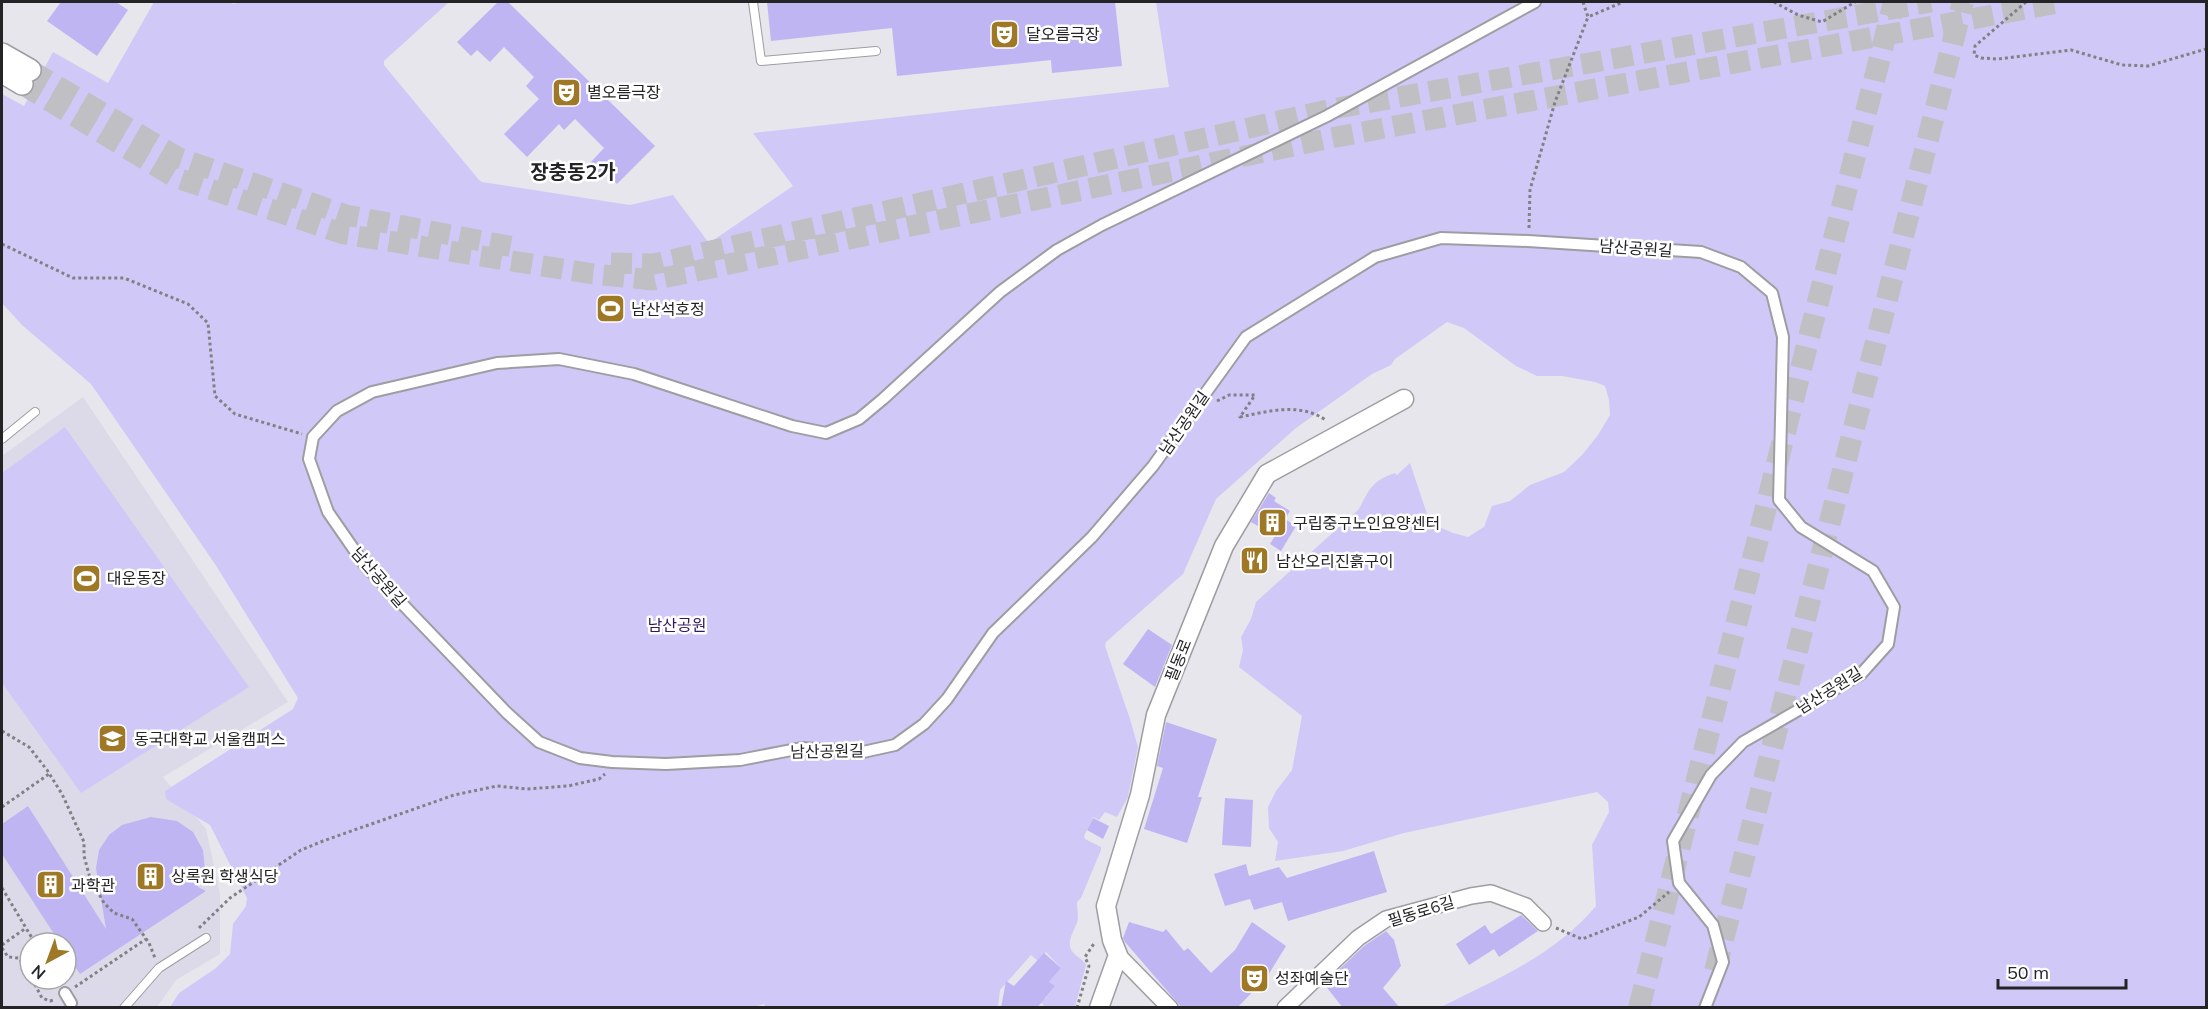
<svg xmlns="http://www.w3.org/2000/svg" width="2208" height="1009" viewBox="0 0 2208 1009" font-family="Mulish,'Noto Sans KR',sans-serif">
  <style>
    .built { fill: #dcdae8; fill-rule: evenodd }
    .green { fill: #d0c9f7 }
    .building { fill: #c0b5f3 }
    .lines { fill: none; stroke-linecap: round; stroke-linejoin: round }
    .secondary-tunnel { stroke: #bfbfc4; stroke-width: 21; stroke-dasharray: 21 10; stroke-linecap: butt }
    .primary-tunnel { stroke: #bfbfc4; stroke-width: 22; stroke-dasharray: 22 11; stroke-linecap: butt }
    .service-casing { stroke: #9d9da2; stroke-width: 10 }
    .pedestrian-casing { stroke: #9d9da2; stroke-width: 14 }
    .minor-casing { stroke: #9d9da2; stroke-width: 18 }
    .tertiary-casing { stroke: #9d9da2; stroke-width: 21 }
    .secondary-casing { stroke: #9d9da2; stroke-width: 24 }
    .path { stroke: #818185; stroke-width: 3; stroke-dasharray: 3 3; stroke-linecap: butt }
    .service { stroke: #fff; stroke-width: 8 }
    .pedestrian { stroke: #fff; stroke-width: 10 }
    .minor { stroke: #fff; stroke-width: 15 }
    .tertiary { stroke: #fff; stroke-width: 18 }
    .secondary { stroke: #fff; stroke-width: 21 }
    .labels { text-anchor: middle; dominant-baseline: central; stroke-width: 5; stroke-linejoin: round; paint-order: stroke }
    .poi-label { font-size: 16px; fill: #242326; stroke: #fff; text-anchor: start }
    .street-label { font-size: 16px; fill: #242326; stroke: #fff }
    .park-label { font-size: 16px; fill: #301b60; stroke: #fff }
    .quarter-label { font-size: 20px; font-weight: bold; fill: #242326; stroke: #fff }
  </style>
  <rect width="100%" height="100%" fill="#e6e6ec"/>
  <path class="built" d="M83,397L288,702L163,777L206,829L220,893V954L176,980L157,1007H2V456ZM30,943H66V979H30Z"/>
  <path class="green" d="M154,2H231L233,4L240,2H449L384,61V65L479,180L482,182L630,205L673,195L709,243L793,186L753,133L1169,87L1156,2H2206V1007H1441C1497,979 1555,955 1596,906L1592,845L1609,812L1608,802L1597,792L1404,833L1343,851L1275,861L1278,842L1269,828L1268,807L1276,791L1292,770L1302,716L1239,667L1243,650L1241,637L1251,619L1256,602L1359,509C1370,488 1372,481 1395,473L1397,475L1410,463L1430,523L1453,533L1468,537L1484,527L1492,506L1510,501L1530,485L1564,472L1582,455L1598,435L1610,415L1609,400L1605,386L1595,382L1562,376H1537L1516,366L1464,328L1447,322L1395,359L1391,365L1372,374L1296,428L1216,499L1183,574L1106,642L1105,646L1130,719L1138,747L1128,797L1117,817L1105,812L1099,820L1093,817L1084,836L1085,839L1101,847V850L1081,898L1077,902C1077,907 1078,913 1078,918C1077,928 1065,940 1072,951C1076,957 1082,958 1086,965L1075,1007H1045L1038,999L1040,996L1045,999L1054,987L1049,982L1061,968L1046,952L1038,961L1031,955L1000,990L998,1007L766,1008L764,1004L751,1008L170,1007L179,993L216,968L230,954L233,924L246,906L247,898L210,825L166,799L165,791L293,709L298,698L215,564L91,384L22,325L2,303V94L24,106L53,52L108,83Z
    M65,427L249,687L81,793L2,683V473Z"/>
  <path class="building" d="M61,2H116L128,10L97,56L47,21Z
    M498,2H508L655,146L617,184L605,173L602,176L589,164L604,148L575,119L564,130L559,124L527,157L504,134L539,99L526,86L534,77L504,47L490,62L477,50L471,56L457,42Z
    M767,2H1115L1122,66L1052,73L1051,60L897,76L892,28L771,41Z
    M1269,493L1276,498L1274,501L1290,511L1285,519L1296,526L1281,551L1270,544L1275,536L1251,522Z
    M1148,629L1172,645L1155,687L1123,664Z
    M1166,722L1217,739L1198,797H1202L1187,843L1144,829L1163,768L1157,766Z
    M1225,798L1253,800L1251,847L1222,845Z
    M28,806L106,929L96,868L99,850L109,835L122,825L151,817L177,821L193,832L203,850L205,870L198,887L206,891L80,974L66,953V943H60L2,854V824Z
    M1093,818L1109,826L1103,839L1087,830Z
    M1374,851L1387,892L1288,921L1282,902L1254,910L1250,899L1225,906L1214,874L1246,864L1249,876L1279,867L1287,878Z
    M1521,915L1538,931L1499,957L1494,949L1469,965L1456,944L1485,925L1491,934Z
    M1129,922L1163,932L1166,929L1184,951L1188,948L1211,973L1235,950L1252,922L1286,946L1267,977L1237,1008H1182L1125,942L1123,938Z
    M1386,931L1394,940L1401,966L1383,988L1400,1008H1343L1324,984L1364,946Z
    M1044,953L1061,968L1049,982L1055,986L1037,1008H1001L1006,981L1014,986Z"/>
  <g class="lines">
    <path class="secondary-tunnel" d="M30,70L179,158L346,215L519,248
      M22,84L174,177L344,234L593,274L653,280L1331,138L2063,2
      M611,263L654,264L1332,109L1931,2"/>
    <path class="primary-tunnel" d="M1715,971L1963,2
      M1639,1008L1894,2"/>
    <defs>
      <path id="service" d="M753,2L761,61L876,51
        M2,439L35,412
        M124,1008L159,968L206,938"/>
      <path id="pedestrian" d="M1535,2L1327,116L1102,225L1057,250L1000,292L883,399L859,419L826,433L792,426L634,374L559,359L497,363L372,392L337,411L313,437L309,459L328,512L364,564L507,713L539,742L580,758L612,762L666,764L740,760L802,748L863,752L895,745L924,724L947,699L993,633L1092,537L1153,466L1246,337L1375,257L1441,238L1528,241L1701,252L1741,267L1772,293L1783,337L1779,500L1801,527L1873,571L1894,607L1888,644L1861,674L1743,742L1711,775L1673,841L1679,883L1713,925L1723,962L1705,1008
        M65,993L71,1003"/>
      <path id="minor" d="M1118,955L1170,1008
        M1285,1008L1358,938L1386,919L1471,896L1491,893L1526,906L1543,923"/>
      <path id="tertiary" d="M1099,1008L1118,955L1112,940L1106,906L1140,795L1156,715L1224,546L1267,474L1404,399"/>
      <path id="secondary" d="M2,54L30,70
        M2,72L22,84"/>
    </defs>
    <use href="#service" class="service-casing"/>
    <use href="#pedestrian" class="pedestrian-casing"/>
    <use href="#minor" class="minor-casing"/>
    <use href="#tertiary" class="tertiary-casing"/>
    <use href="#secondary" class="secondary-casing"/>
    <path class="path" d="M1583,2L1588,17L1623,2
      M1774,2L1798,15L1822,22L1855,2
      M2026,2L1975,46L1974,55L1981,58L1998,59L2071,50L2122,65L2148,66L2206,49
      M1529,228L1530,190L1555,102L1588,17
      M2,244L73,278H124L188,304L208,323L215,396L235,414L302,434
      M1217,401L1229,395H1255L1240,417C1269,411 1301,402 1327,421
      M2,731L29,747L47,770L62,794L84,842V856L90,878L104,903L114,913L132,919L149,943L155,958
      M2,807L49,774
      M2,888L35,943
      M199,928L230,898L301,850L323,841L454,795L497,786L527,789L568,786L599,779L605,774
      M1556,928L1582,939L1639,917L1669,892
      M2,945L26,928
      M2,948L8,957L19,958L30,976
      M32,979L42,998L50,1001L53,1000
      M75,987L146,939
      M1077,1008L1089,966L1085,957L1095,942"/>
    <use href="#service" class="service"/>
    <use href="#pedestrian" class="pedestrian"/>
    <use href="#minor" class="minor"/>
    <use href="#tertiary" class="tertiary"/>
    <use href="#secondary" class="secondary"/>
  </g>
  <defs>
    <symbol id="theatre-square" viewBox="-11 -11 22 22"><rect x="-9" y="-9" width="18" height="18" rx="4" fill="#9f7826" stroke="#fff"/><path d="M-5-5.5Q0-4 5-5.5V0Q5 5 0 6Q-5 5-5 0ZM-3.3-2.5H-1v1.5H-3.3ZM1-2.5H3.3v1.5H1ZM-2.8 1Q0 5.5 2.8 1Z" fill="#fff"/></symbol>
    <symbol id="stadium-square" viewBox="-11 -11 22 22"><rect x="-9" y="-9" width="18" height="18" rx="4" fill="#9f7826" stroke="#fff"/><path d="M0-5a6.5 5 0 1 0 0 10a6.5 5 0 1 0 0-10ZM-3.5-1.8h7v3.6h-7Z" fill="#fff"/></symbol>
    <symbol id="building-square" viewBox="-11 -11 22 22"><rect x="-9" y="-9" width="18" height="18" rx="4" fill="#9f7826" stroke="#fff"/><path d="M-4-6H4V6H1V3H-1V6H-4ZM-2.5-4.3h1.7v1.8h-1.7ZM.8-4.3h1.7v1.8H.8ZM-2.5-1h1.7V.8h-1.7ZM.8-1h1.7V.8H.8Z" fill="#fff"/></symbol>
    <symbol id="restaurant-square" viewBox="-11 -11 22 22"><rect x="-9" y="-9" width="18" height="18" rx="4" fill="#9f7826" stroke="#fff"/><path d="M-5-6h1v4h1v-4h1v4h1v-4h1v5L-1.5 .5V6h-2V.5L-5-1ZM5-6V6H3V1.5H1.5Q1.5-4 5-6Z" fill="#fff"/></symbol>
    <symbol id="university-square" viewBox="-11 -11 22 22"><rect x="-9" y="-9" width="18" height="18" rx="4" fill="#9f7826" stroke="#fff"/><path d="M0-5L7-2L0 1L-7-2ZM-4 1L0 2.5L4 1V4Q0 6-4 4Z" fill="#fff"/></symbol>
  </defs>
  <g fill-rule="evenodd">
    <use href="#theatre-square" x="988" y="18" width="33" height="33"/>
    <use href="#theatre-square" x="550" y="76" width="33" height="33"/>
    <use href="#stadium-square" x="594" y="292" width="33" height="33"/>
    <use href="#building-square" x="1256" y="506" width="33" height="33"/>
    <use href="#restaurant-square" x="1238" y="544" width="33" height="33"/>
    <use href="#stadium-square" x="70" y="562" width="33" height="33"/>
    <use href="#university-square" x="96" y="722" width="33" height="33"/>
    <use href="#building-square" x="134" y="860" width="33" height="33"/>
    <use href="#building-square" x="34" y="868" width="33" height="33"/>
    <use href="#theatre-square" x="1238" y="962" width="33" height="33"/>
  </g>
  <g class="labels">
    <g class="poi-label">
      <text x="1026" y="34">달오름극장</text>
      <text x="587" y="92">별오름극장</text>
      <text x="631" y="309">남산석호정</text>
      <text x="1293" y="523">구립중구노인요양센터</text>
      <text x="1276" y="561">남산오리진흙구이</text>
      <text x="107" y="578">대운동장</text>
      <text x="134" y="739">동국대학교 서울캠퍼스</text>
      <text x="171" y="876">상록원 학생식당</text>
      <text x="71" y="885">과학관</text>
      <text x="1275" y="978">성좌예술단</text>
    </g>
    <g class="street-label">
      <text transform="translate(1636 248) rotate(4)">남산공원길</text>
      <text transform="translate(1184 423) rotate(-55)">남산공원길</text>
      <text transform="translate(379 577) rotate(49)">남산공원길</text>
      <text transform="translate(1178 660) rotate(-68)">필동로</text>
      <text transform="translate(1829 690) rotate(-32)">남산공원길</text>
      <text transform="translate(827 751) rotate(-1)">남산공원길</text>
      <text transform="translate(1421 911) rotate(-17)">필동로6길</text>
    </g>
    <g class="park-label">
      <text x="677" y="625">남산공원</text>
    </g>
    <g class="quarter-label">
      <text x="573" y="171">장충동2가</text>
    </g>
  </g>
  <rect width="2208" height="1009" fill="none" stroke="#242326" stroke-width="6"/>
  <g transform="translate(48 961) rotate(221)"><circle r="28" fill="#ffffff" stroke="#a7a7a8" stroke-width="1.5"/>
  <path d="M0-4.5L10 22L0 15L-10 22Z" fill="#9f7826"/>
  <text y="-9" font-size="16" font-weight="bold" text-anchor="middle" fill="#242326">N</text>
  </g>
  <path d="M1998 979v9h128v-9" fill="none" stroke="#242326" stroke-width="3"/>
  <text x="2007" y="979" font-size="18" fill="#242326" stroke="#ffffff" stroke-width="4.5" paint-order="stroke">50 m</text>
</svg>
